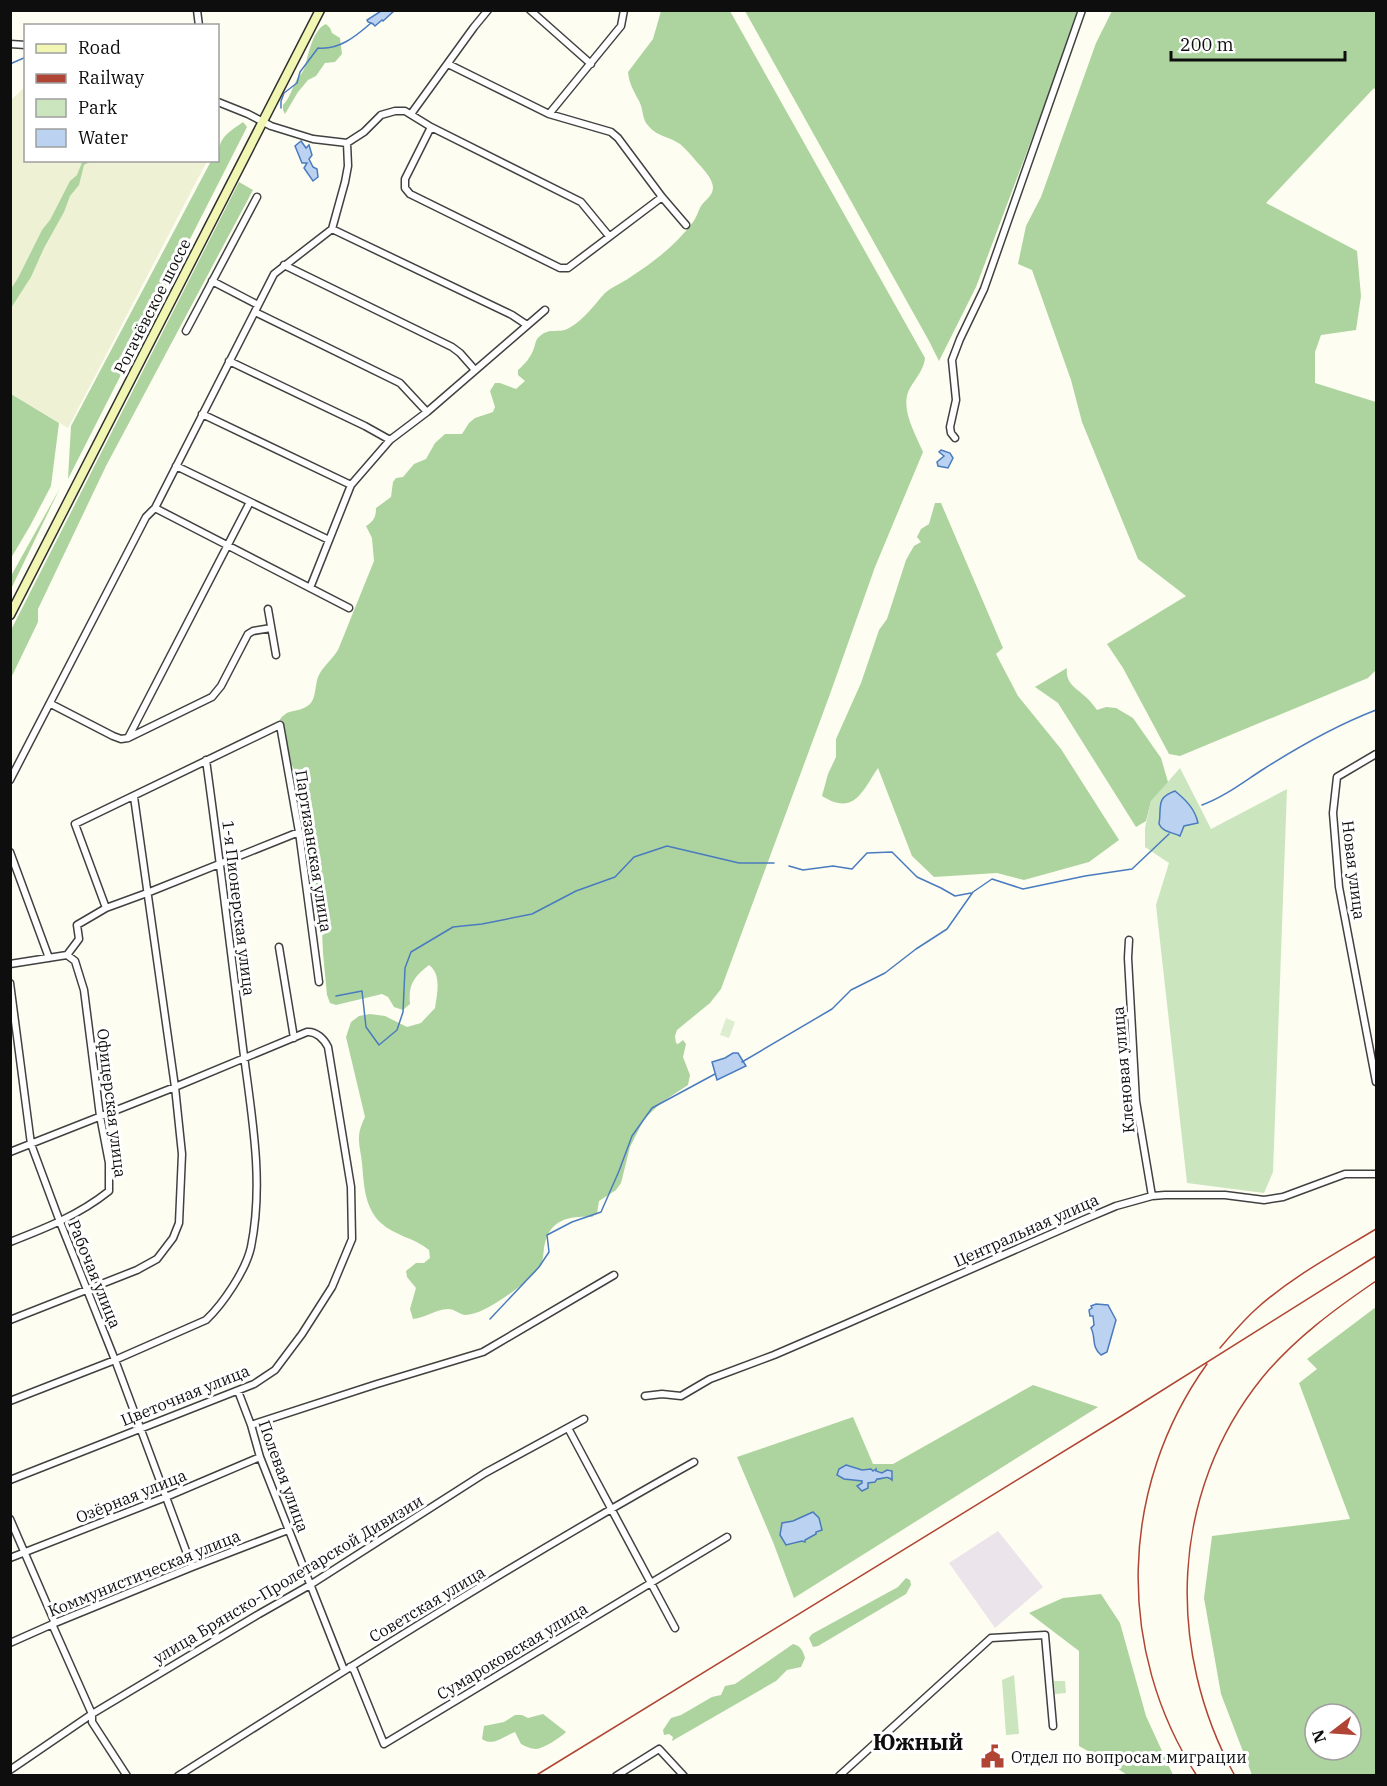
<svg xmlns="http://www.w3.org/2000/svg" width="1387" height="1786" viewBox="0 0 1387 1786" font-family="'IBM Plex Serif',serif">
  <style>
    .industrial { fill: #ece4eb }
    .farmland { fill: #eef1d4 }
    .green { fill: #cbe5be }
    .forest { fill: #add49f; fill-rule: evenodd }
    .pitch { fill: #ddedcf }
    .water { fill: #bbd2f0; stroke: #4a7bbf; stroke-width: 1.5 }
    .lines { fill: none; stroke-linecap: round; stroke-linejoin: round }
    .stream { stroke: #4a7bbf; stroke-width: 1.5 }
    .minor-casing { stroke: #414141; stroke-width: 9 }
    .secondary-casing { stroke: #303030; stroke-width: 11 }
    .minor { stroke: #fff; stroke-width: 6 }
    .secondary { stroke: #f2f6b3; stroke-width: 8 }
    .rail { stroke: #b04535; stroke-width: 1.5 }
    .labels { text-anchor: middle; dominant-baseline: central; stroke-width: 6; stroke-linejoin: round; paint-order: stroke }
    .street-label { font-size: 16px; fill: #0e0e0e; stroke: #fff }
    .poi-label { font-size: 16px; fill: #0e0e0e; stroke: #fff; text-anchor: start }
    .district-label { font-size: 22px; font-weight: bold; fill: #0e0e0e; stroke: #fff }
  </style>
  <rect width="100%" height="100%" fill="#fdfdf1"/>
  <path class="industrial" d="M998,1531L1043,1587L995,1628L949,1563Z"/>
  <path class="farmland" d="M25,87L26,160L207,161L68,428L11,394L10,101Z"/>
  <path class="green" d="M1180,768L1211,829L1287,789L1273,1172L1264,1193L1187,1183L1156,905L1169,863L1145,847V828L1151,801Z
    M1014,1675L1019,1734L1006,1735L1002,1680Z
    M1054,1681H1065L1066,1693L1055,1694Z"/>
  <path class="forest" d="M661,11H730L925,358C924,369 916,378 910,388C899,407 915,433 923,452L875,567L830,694L721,989L710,1003L677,1030L675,1036L676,1043L678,1044L683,1040L686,1044L683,1057L690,1075L688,1085L662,1102L644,1119L630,1147L621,1183L616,1190L599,1201L597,1213L592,1217C570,1216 551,1219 545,1243C543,1250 544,1259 541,1265C533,1279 497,1304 483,1310C479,1312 470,1315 465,1315C459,1314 455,1309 448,1309C436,1309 425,1318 413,1319L410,1309L416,1288L407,1277L406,1271L416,1263H424L430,1258L429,1250C415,1238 395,1236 381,1223C364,1207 364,1184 362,1163C361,1152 357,1141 360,1130C361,1126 363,1121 365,1117L346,1037L351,1022L359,1016L370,1014L385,1016L407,1027L421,1023L435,1008C437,994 442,975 429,965C414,977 408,984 410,1004L403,1010L394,1007L388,997L382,994L336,1005L330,1003L327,995L323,953L321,909L305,836L297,774L291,764L288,752L278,737L276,727C286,704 296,716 310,704C316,698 315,685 318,677C322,667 332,660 338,650L374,561L372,538L366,526C374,521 376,517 376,508L391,497L393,482L396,478L403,477L414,464L426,459L435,443L445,434H462L469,423L475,418L493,412L495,407L490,391L495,383H500L516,389L525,381L518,375V370C525,364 531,357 534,348C536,343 535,340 540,336C550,327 559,334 569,328C584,320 594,305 605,293C613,286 624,282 632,276C655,261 677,244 693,222C697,217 698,211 701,206C706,199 713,196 713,187C712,177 702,168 696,161C691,155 686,149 680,144C667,135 657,138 646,123C642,116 643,108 639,101C634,91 629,84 628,72L653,39Z
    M745,11H1078L1058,69L976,287L939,361L929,341Z
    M1112,11H1376V91L1374,88L1266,203L1357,251L1361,296L1356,330L1321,335L1315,352V383L1376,402V670L1368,678L1180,756L1169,754L1123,668L1107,644L1186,596L1138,559L1082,422L1071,380L1032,270L1018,264L1026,226L1041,197L1096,43Z
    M326,24L330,28L332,33L340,38L342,54L335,62L325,63L316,76L308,80L298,92L285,114L283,110V105C290,98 292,88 297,79C300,75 303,72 305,67C308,55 313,29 326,24Z
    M243,122L247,127L68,479L71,426L211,161L218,160C218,138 226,134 243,122Z
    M83,160L91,161L84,165L79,185L70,196L64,212L44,248L31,277L11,308V289L18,278L42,230L50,220L70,181L77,175Z
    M239,182L253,190L106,466L38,609V622L11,678V630Z
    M11,394L59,423L51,486L30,526L11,558Z
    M60,488L11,589V576Z
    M935,503H941L1003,648L996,654L1018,696L1061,749L1119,840L1089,862L1024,880L997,873L934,877L912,856L878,768C862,792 854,816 822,796L828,774L836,757V739L861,683L879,630L887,619L906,560L914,546L921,542L917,537L921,529L929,524Z
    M1067,668C1065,684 1077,688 1088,699C1091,702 1094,706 1097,710L1106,707L1116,708L1133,718L1161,758L1168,782L1151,801L1146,821L1136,827L1058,703L1035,687Z
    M1376,1307V1775H1252L1221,1694L1204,1598L1212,1536L1350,1519L1299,1383L1317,1369L1307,1359ZM1315,1714H1351V1750H1315Z
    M1033,1385L1098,1407L794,1598L773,1542L737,1457L853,1417L873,1464H893ZM846,1465L862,1470L871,1469V1471H879L882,1473L891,1471L893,1475L888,1478L884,1477L877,1478L875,1482L868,1483V1488L862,1491V1481L844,1479L837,1475L839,1469ZM813,1512L820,1531L816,1532V1534C799,1542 798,1544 781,1535L782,1523L793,1521Z
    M906,1578L910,1580L911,1585L906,1594L818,1646L813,1647L809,1638L812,1634L898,1587Z
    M1101,1594L1120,1623L1146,1716L1173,1775H1127L1111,1764L1079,1746V1651L1029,1613L1063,1598Z
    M793,1644C801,1646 803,1651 805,1658L801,1667L787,1670L776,1681L672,1741L673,1737L669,1734L664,1735L663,1730L671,1718L681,1715L712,1697L721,1695L725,1686L735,1684Z
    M543,1714L566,1732C561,1737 543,1749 536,1749C531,1749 525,1746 521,1744L515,1732C504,1736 493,1747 482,1739L484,1726L504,1722L515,1715H522L528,1718Z"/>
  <path class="pitch" d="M726,1018L735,1022L729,1038L720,1035Z"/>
  <path class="water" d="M381,11H394L383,21L382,20L375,26L373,24L368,22L367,20Z
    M301,141L306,148L309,145L312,155L309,159L313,167L317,169L318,177L313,181L304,168L307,163H302L295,146Z
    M941,450L950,453L953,458L948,468L938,466L937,462L944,456L939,452Z
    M1175,791C1186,800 1195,809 1198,823L1184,826L1180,836C1173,832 1163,833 1159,824C1162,807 1155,798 1175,791Z
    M733,1053H738L746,1066L717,1080L712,1062L725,1058Z
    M1096,1304L1108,1305L1116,1320L1107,1352L1101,1355C1091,1347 1096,1337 1091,1328L1094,1325L1093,1316H1090L1089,1310L1092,1308L1091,1306Z
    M846,1465L862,1470L871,1469L873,1471L876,1469V1471L882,1473L887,1470L892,1471V1480C887,1475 883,1479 877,1479L875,1482L868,1483V1488L862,1491L857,1486L862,1483V1481L844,1479L837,1475L839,1469Z
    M813,1512L819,1518L822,1530L816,1532V1534L805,1540V1542L802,1541L786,1545L780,1535L782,1523L793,1521Z"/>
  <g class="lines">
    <path class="stream" d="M10,64L26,57
      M281,108V101L284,93L297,83L300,72L318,48C339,50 355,37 371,23
      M1202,805C1224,797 1242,783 1262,770C1298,747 1337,725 1376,710
      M789,866L803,870L833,866L852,869L867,853L892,852L917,877L941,888L955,896L971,893
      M336,996L362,991L366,1027L379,1045L397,1030L403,1012L405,968L411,952L453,927L482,924L532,914L576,891L615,877L634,857L667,846L739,863H774
      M742,1062L832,1009L851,990L885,973L916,949L947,929L973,892L992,879L1023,889L1085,876L1132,869L1169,834
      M490,1319L539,1267L549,1252L547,1235L572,1222L601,1212L619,1171L632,1136L652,1108L715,1074"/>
    <defs>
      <path id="minor" d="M197,10L199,26
        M530,10L591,64
        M10,44L26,45
        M448,64L549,114L611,132L618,138L662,197L686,225
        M218,102L248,114L271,126L313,139L347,143L364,132L381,115L395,111H405L431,127L581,202L609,236
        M411,114L474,27L488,10
        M549,114L621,26L624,10
        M431,127L405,179V188L410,194L560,268H568L662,197
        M332,229L512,315L527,325
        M284,265L452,347L460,353L475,370
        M212,281L258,305
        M255,312L400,383L427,412
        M186,331L257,197
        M229,361L365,426L390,440
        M202,414L351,485
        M955,438L951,433L950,427L956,400L952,360L960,339L984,289L1082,10
        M176,466L329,540
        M155,508L349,608
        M310,588L351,485L390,440L427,412L545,310
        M268,609L276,655
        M51,704L113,736L121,739L128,738L212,697L221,686L248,634L253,631L271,628
        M128,738L250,502
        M1376,754L1337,777L1333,813L1339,887L1376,1082
        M10,780L146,517L155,508L274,274L332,229L345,182L348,166L347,143
        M10,852L49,958
        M106,908L75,824L280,725L299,832L319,982
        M1129,940L1128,958L1136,1101L1152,1196
        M279,947L294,1038
        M67,955L79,939L77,925L106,908L147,893L299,832
        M10,964L67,955L75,961L84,990L100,1116L109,1163V1191C79,1215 46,1228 10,1242
        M10,983L31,1144L60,1222L115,1360L192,1567
        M10,1152L175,1087L307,1032C316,1031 324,1039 328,1047L351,1187L352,1239L332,1287L302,1334L275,1370L254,1384L10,1480
        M10,1320L137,1270L157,1259L173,1238L179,1223L182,1154L175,1087L134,797
        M238,1391L251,1425L260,1457L344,1670
        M645,1396L662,1394L681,1396L710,1379L774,1355L846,1324L1083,1220L1116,1206L1152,1196L1165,1195H1225L1264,1200L1283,1197L1345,1174H1376
        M10,1401L115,1360L206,1320C223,1304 246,1270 251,1247C265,1178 250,1108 242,1040C230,946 219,853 206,760
        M251,1425L377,1384L483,1352L614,1275
        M568,1428L675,1628
        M10,1519L55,1623
        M10,1558L166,1497L260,1457
        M52,1624L92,1714V1722L127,1776
        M10,1643L55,1623L192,1567L288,1530
        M350,1667L354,1670L384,1744L727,1537
        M10,1770L92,1714L259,1614L310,1585L485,1473L584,1419
        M178,1776C348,1668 518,1560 694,1462
        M616,1776L659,1749L684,1776
        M839,1776L991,1638L1045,1635L1053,1726"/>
      <path id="secondary" d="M10,615L320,10"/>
    </defs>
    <use href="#minor" class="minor-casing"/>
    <use href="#secondary" class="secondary-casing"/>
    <use href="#minor" class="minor"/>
    <use href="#secondary" class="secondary"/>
    <path class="rail" d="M1220,1348C1231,1335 1243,1321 1255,1310C1291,1277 1335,1254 1376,1229
      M535,1776L1123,1415L1376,1256
      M1197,1776C1115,1649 1119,1487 1207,1364
      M1235,1776C1165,1649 1170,1492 1262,1378C1294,1339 1335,1309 1376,1281"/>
  </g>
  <defs>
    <symbol id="civic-bare" viewBox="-9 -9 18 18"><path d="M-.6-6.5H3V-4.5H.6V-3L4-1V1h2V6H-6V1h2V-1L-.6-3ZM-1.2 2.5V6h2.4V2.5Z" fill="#b04535" stroke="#fff" stroke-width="2.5" paint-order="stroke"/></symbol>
  </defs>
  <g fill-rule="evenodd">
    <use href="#civic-bare" x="976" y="1740" width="33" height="33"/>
  </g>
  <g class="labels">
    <g class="street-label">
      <text transform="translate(152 306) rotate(-63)">Рогачёвское шоссе</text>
      <text transform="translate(314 851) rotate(81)">Партизанская улица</text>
      <text transform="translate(1354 870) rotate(83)">Новая улица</text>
      <text transform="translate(239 908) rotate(83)">1-я Пионерская улица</text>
      <text transform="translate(1123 1070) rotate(-95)">Кленовая улица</text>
      <text transform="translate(112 1103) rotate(83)">Офицерская улица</text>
      <text transform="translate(1026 1230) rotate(-24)">Центральная улица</text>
      <text transform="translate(95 1274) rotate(68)">Рабочая улица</text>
      <text transform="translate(185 1395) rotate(-22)">Цветочная улица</text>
      <text transform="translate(284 1476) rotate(70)">Полевая улица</text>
      <text transform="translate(131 1496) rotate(-22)">Озёрная улица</text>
      <text transform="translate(144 1573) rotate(-22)">Коммунистическая улица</text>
      <text transform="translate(288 1579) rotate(-31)">улица Брянско-Пролетарской Дивизии</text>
      <text transform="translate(427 1604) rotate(-31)">Советская улица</text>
      <text transform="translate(512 1651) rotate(-31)">Сумароковская улица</text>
    </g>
    <g class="poi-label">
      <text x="1011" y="1757">Отдел по вопросам миграции</text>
    </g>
    <g class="district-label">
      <text x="918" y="1741">Южный</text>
    </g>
  </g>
  <rect width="1387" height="1786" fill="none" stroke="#0e0e0e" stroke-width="24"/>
  <rect x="24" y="24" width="195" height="138" fill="#ffffff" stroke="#9f9f9f" stroke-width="1.5"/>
  <rect x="36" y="44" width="30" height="9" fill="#f2f6b3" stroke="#9f9f9f" stroke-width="1.5"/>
  <text x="78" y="54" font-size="18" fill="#0e0e0e">Road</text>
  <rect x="36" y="74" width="30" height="9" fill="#b04535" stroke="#9f9f9f" stroke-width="1.5"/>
  <text x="78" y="84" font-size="18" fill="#0e0e0e">Railway</text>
  <rect x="36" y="99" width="30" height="18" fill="#cbe5be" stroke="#9f9f9f" stroke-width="1.5"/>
  <text x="78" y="114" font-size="18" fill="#0e0e0e">Park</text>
  <rect x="36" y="129" width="30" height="18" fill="#bbd2f0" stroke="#9f9f9f" stroke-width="1.5"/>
  <text x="78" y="144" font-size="18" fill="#0e0e0e">Water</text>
  <g transform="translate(1333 1732) rotate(253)"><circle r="28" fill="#ffffff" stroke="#9f9f9f" stroke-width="1.5"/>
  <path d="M0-4.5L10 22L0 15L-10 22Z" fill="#b04535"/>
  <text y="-9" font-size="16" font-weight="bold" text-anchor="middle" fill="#0e0e0e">N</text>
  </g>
  <path d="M1171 51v9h174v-9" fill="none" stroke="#0e0e0e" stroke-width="3"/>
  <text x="1180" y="51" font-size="18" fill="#0e0e0e" stroke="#ffffff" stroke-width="4.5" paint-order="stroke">200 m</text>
</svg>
